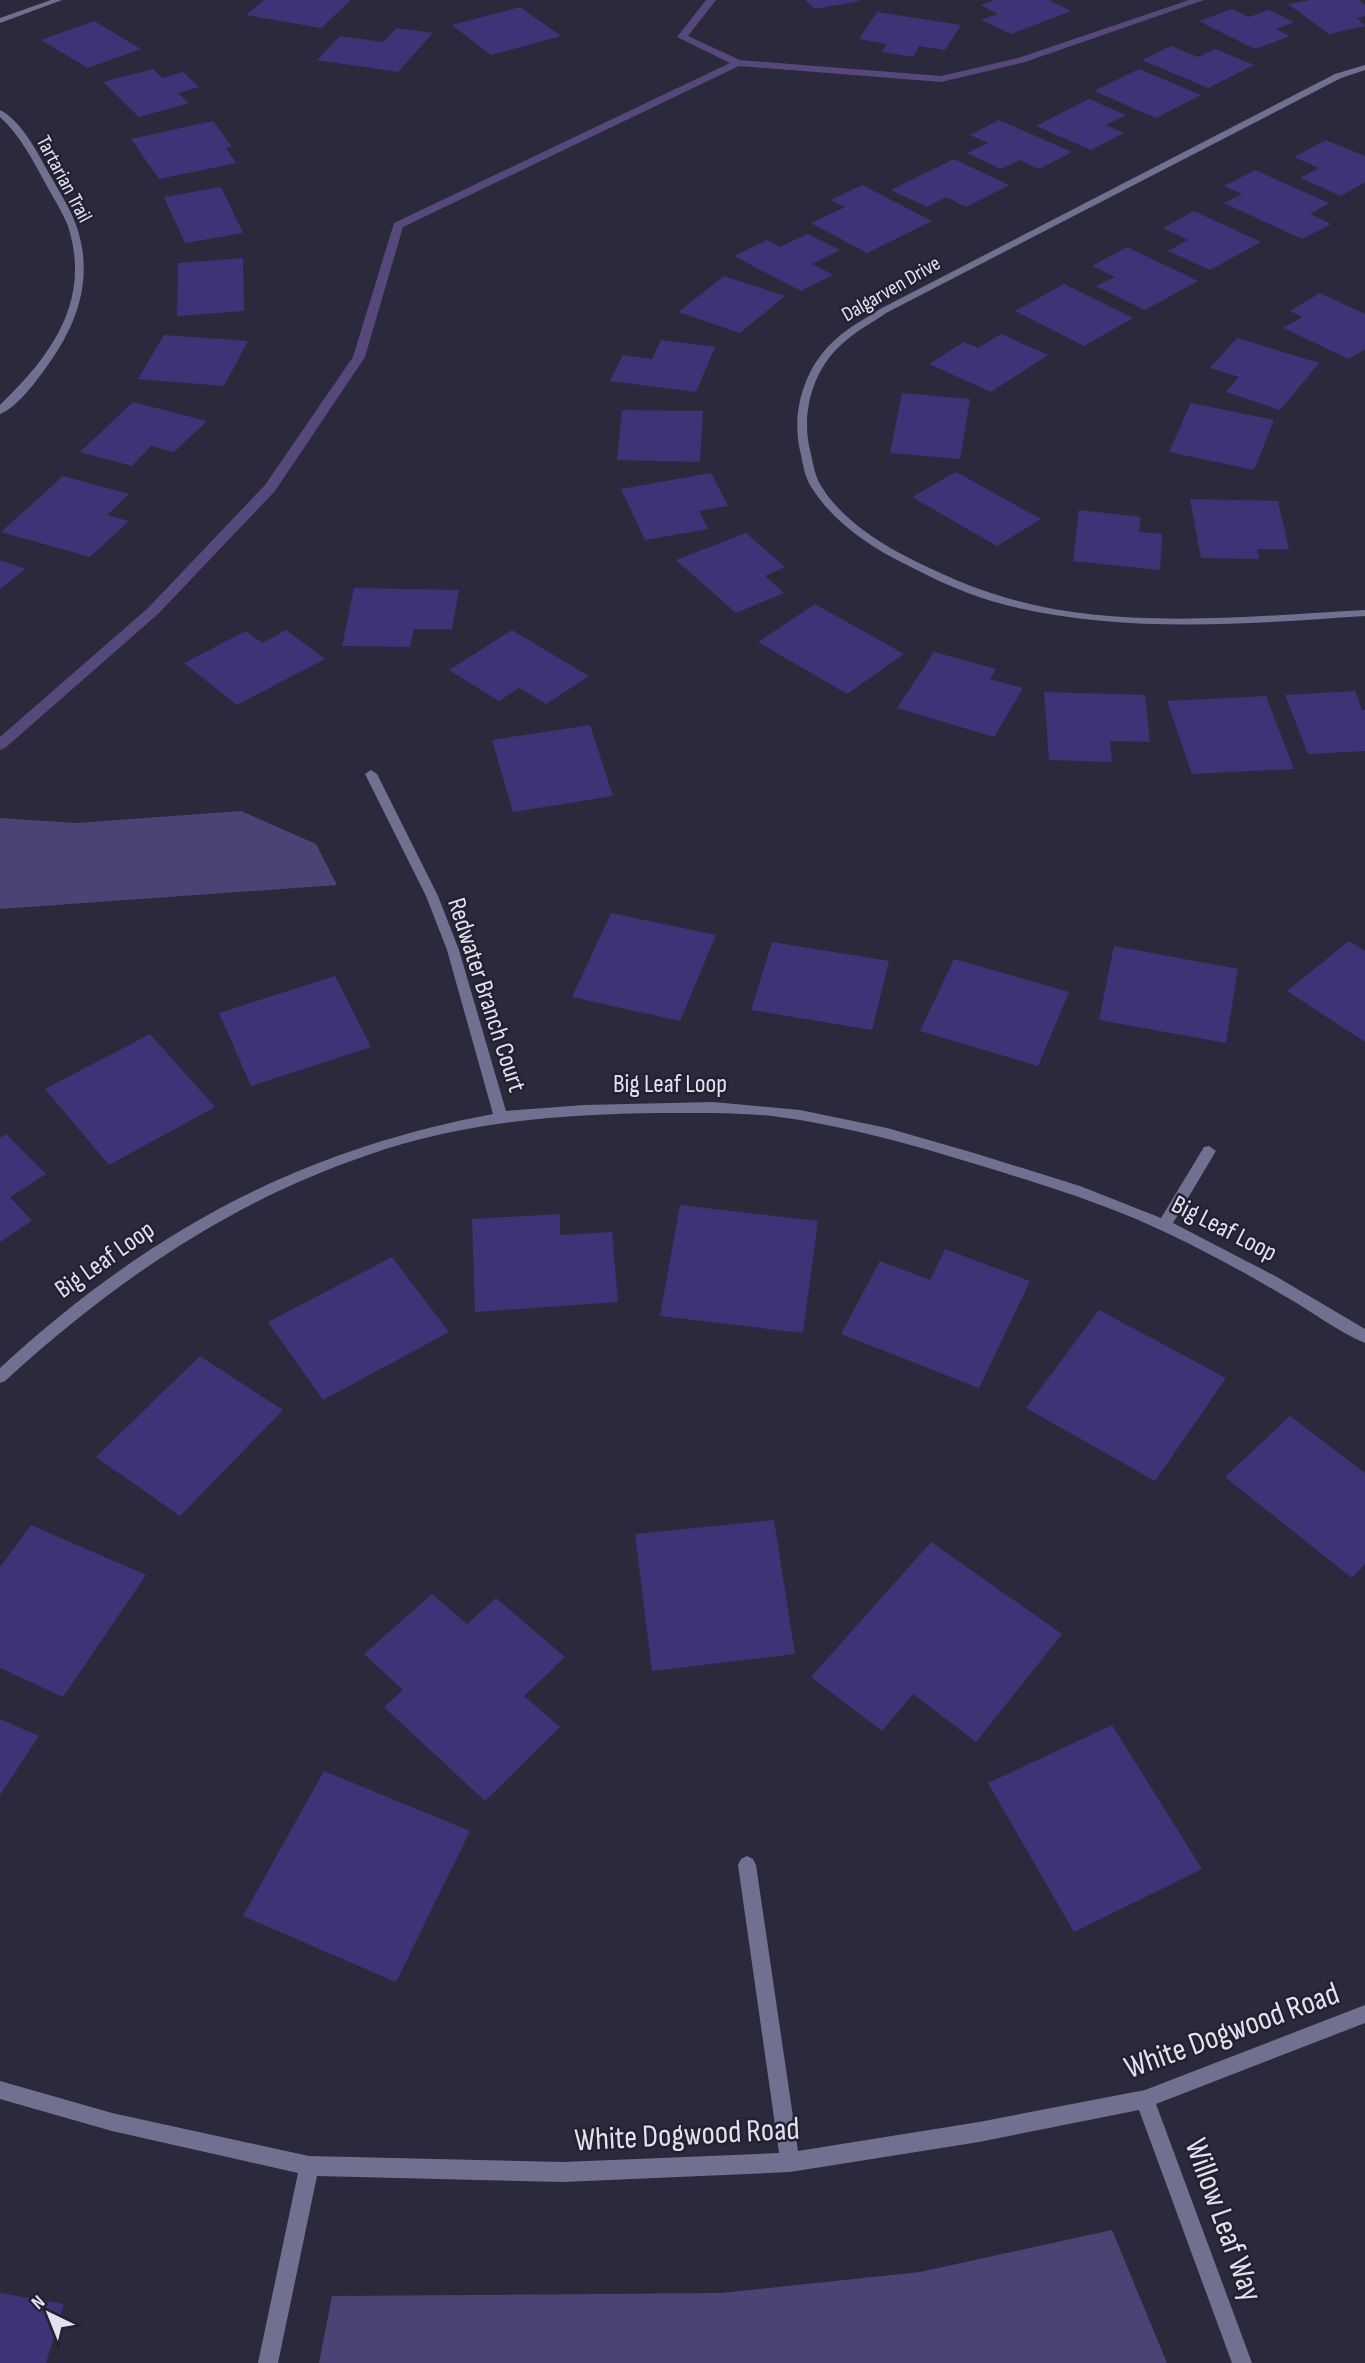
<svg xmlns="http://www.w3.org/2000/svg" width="1365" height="2363" viewBox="0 0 1365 2363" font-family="'Sofia Sans Condensed',sans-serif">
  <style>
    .green { fill: #494474 }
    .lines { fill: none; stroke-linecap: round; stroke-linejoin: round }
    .stream { fill: #56487a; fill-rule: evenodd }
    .building { fill: #3e3376 }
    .minor { fill: #727090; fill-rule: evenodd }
    .labels { text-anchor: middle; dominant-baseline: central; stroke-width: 5; stroke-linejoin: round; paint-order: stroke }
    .far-street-label { font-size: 21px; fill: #e2e2ee; stroke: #222132 }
    .street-label { font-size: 26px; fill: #e2e2ee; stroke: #222132 }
    .near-street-label { font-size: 32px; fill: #e2e2ee; stroke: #222132 }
  </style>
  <rect width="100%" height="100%" fill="#2b2a3c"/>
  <path class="green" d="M241,811L316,844L337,885L0,909V818L76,823Z
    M1112,2230L1167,2363H319L332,2296L721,2293L920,2272Z"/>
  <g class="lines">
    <path class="stream" d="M706,0H716L688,36L740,60L941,76L1018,58L1189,0H1204L1025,62L941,82L739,66L403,227L365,357L275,491L158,614L5,748L0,750V737L148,608L265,485L353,357L394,223L730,63L677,37Z"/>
  </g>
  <path class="building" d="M264,0H351L321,28L246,15Z
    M805,0H859V1L815,9Z
    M995,0H1048L1071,11L1011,34L981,20L998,14L981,5Z
    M1310,0H1359L1365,5V16L1357,18L1365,26L1329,34L1288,4Z
    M520,7L561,36L491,55L452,25Z
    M1232,9L1249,17L1269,10L1294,22L1276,29L1290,36L1255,49L1199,21Z
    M877,12L961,25L945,50L919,46L913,57L882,52L887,44L859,39Z
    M94,21L141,49L88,68L41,40Z
    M397,28L433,33L398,72L317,60L340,36L383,42Z
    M1171,46L1198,57L1215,49L1254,65L1208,88L1142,60Z
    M153,69L162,78L183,72L199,87L178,93L189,103L139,117L103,82Z
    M1139,69L1201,95L1156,118L1094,91Z
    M1089,99L1126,115L1106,125L1124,133L1091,150L1036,126Z
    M999,120L1072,152L1039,169L1019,160L1001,169L967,153L988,143L970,135Z
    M213,121L232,147L226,148L236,163L159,179L131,139Z
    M1326,140L1365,156V182L1341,196L1300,178L1319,168L1294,157Z
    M954,159L1009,185L966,207L946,197L927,207L891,190Z
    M1255,170L1329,203L1310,214L1331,224L1302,239L1224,203L1242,194L1224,186Z
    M862,185L932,221L867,253L811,223L845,207L831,200Z
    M221,187L243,233L185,243L164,197Z
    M1194,211L1261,242L1210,270L1168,251L1188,240L1163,228Z
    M807,234L840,250L812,264L833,275L801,291L734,256L767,240L780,247Z
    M1127,247L1198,281L1145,310L1096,286L1115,277L1092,266Z
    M243,258L244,311L177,316L178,263Z
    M724,276L785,296L740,333L678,312Z
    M1064,284L1133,318L1084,346L1015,311Z
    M1320,293L1365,314V349L1349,359L1283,328L1303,317L1290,311Z
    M1001,334L1048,355L991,392L929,364L964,342L978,348Z
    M164,335L248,341L224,386L138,379Z
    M1237,338L1319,363L1280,410L1226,392L1239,377L1210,368Z
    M661,340L715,347L696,392L610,381L623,355L652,359Z
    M902,393L970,399L960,459L890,453Z
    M133,402L207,421L174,452L151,446L132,466L80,452Z
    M1191,403L1274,420L1254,470L1169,452Z
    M622,410L703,411L700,462L617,460Z
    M956,472L1041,519L997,546L912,497Z
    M711,473L728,506L699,511L708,529L645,540L621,489Z
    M63,476L129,494L107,515L129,521L90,557L1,532Z
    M1190,499L1278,501L1289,549H1257L1259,559L1201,558Z
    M1079,510L1141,517L1139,532L1162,534L1160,570L1073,561Z
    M746,533L785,567L765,576L784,593L736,613L676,560Z
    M0,560L25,569L0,589Z
    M354,588L459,590L452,629H414L410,647L342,646Z
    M815,604L904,654L847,694L758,642Z
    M286,630L325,659L237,705L184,663L246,631L262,643Z
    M512,630L589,676L546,704L519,688L499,701L449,670Z
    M934,652L996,669L990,679L1023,688L994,737L897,708Z
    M1355,691L1362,710H1365V751L1308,754L1285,695Z
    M1044,692L1145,695L1150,742L1110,741L1112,762L1049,760Z
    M1266,696L1294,769L1192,774L1167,701Z
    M590,725L613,796L513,812L492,740Z
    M611,913L716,935L680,1021L572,997Z
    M1349,941L1365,951V1042L1287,991Z
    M772,942L889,961L872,1030L751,1010Z
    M1114,946L1238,969L1226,1043L1099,1020Z
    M954,959L1069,992L1038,1066L920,1031Z
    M335,976L371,1047L251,1086L219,1013Z
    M150,1034L215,1107L109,1165L45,1089Z
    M6,1134L46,1174L10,1197L32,1221L0,1242V1138Z
    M680,1205L818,1221L803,1333L660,1316Z
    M560,1214V1235L612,1232L618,1302L475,1312L472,1219Z
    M945,1249L1030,1281L979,1388L841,1334L880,1261L930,1280Z
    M392,1257L449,1332L323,1400L268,1322Z
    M1099,1310L1226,1378L1155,1481L1026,1408Z
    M200,1356L283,1410L180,1516L96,1457Z
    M1290,1416L1365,1473V1564L1352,1578L1225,1477Z
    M774,1520L795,1654L652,1671L635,1534Z
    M31,1525L146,1575L63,1697L0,1668V1567Z
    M931,1542L1062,1634L976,1742L913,1694L882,1731L811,1677Z
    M432,1594L467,1624L496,1598L565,1657L524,1696L560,1727L485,1801L384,1707L403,1690L364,1654Z
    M0,1719L39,1736L0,1795Z
    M1112,1725L1202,1869L1074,1932L988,1783Z
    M324,1771L470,1831L396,1982L243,1916Z
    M0,2293L64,2304L46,2363H0Z"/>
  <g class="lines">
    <path class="minor" d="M51,0H62L0,23V18Z
      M1365,65V70L1341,78L886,313C872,323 856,331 843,343C812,370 800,415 811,454C813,464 815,475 820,484C838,516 877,542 909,558C941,574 972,588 1007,598C1117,631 1252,616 1365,610V616C1245,624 1123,634 1006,605C969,596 936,580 903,563C868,546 830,519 810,485C805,476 803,465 801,455C790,413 804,367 836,339C849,327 865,319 880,309L1335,74Z
      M0,110C21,121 35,148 46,168C56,187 69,205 76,225C95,278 77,326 45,369C34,384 17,407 0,414V405C51,356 92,301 68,226C63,213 55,201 48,188C34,163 22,137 0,117Z
      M371,770L377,774L438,896L459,950L506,1111L584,1105L713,1102L800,1110L887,1128L974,1153L1080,1186L1161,1218L1204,1147L1209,1146L1216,1151L1173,1223L1277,1277L1365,1329V1343C1338,1332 1313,1312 1288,1298C1239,1269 1189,1242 1136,1219C1086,1198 1034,1182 982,1166C913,1145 844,1125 772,1116C735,1112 698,1113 661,1113C561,1114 463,1122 368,1155C229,1202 112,1283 5,1381L0,1383V1368C147,1233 296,1151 493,1114L447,950L426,896L365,774Z
      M747,1856L753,1859L756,1865L798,2151L979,2122L1145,2090L1365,2005V2023L1156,2104L1252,2363H1232L1139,2110L979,2142L790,2172L563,2182L317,2176L278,2363H258L298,2173L112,2131L0,2099V2081L112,2113L309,2156L563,2162L779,2153L738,1865L741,1859Z"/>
  </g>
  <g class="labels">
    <g class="far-street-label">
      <text transform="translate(64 179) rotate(62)">Tartarian Trail</text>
      <text transform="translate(891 289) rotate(-30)">Dalgarven Drive</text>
    </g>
    <g class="street-label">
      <text transform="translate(486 995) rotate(72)">Redwater Branch Court</text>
      <text x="670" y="1084">Big Leaf Loop</text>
      <text transform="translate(1224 1229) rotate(27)">Big Leaf Loop</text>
      <text transform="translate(105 1260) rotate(-35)">Big Leaf Loop</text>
    </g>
    <g class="near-street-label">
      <text transform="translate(1232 2031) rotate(-20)">White Dogwood Road</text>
      <text transform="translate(687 2135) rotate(-3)">White Dogwood Road</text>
      <text transform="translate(1223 2220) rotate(70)">Willow Leaf Way</text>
    </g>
  </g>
  <g transform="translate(49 2314) rotate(317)" stroke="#222132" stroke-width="5" paint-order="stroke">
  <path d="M0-5L12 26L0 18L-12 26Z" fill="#e2e2ee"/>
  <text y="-10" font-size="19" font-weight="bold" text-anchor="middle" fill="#e2e2ee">N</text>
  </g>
</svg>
